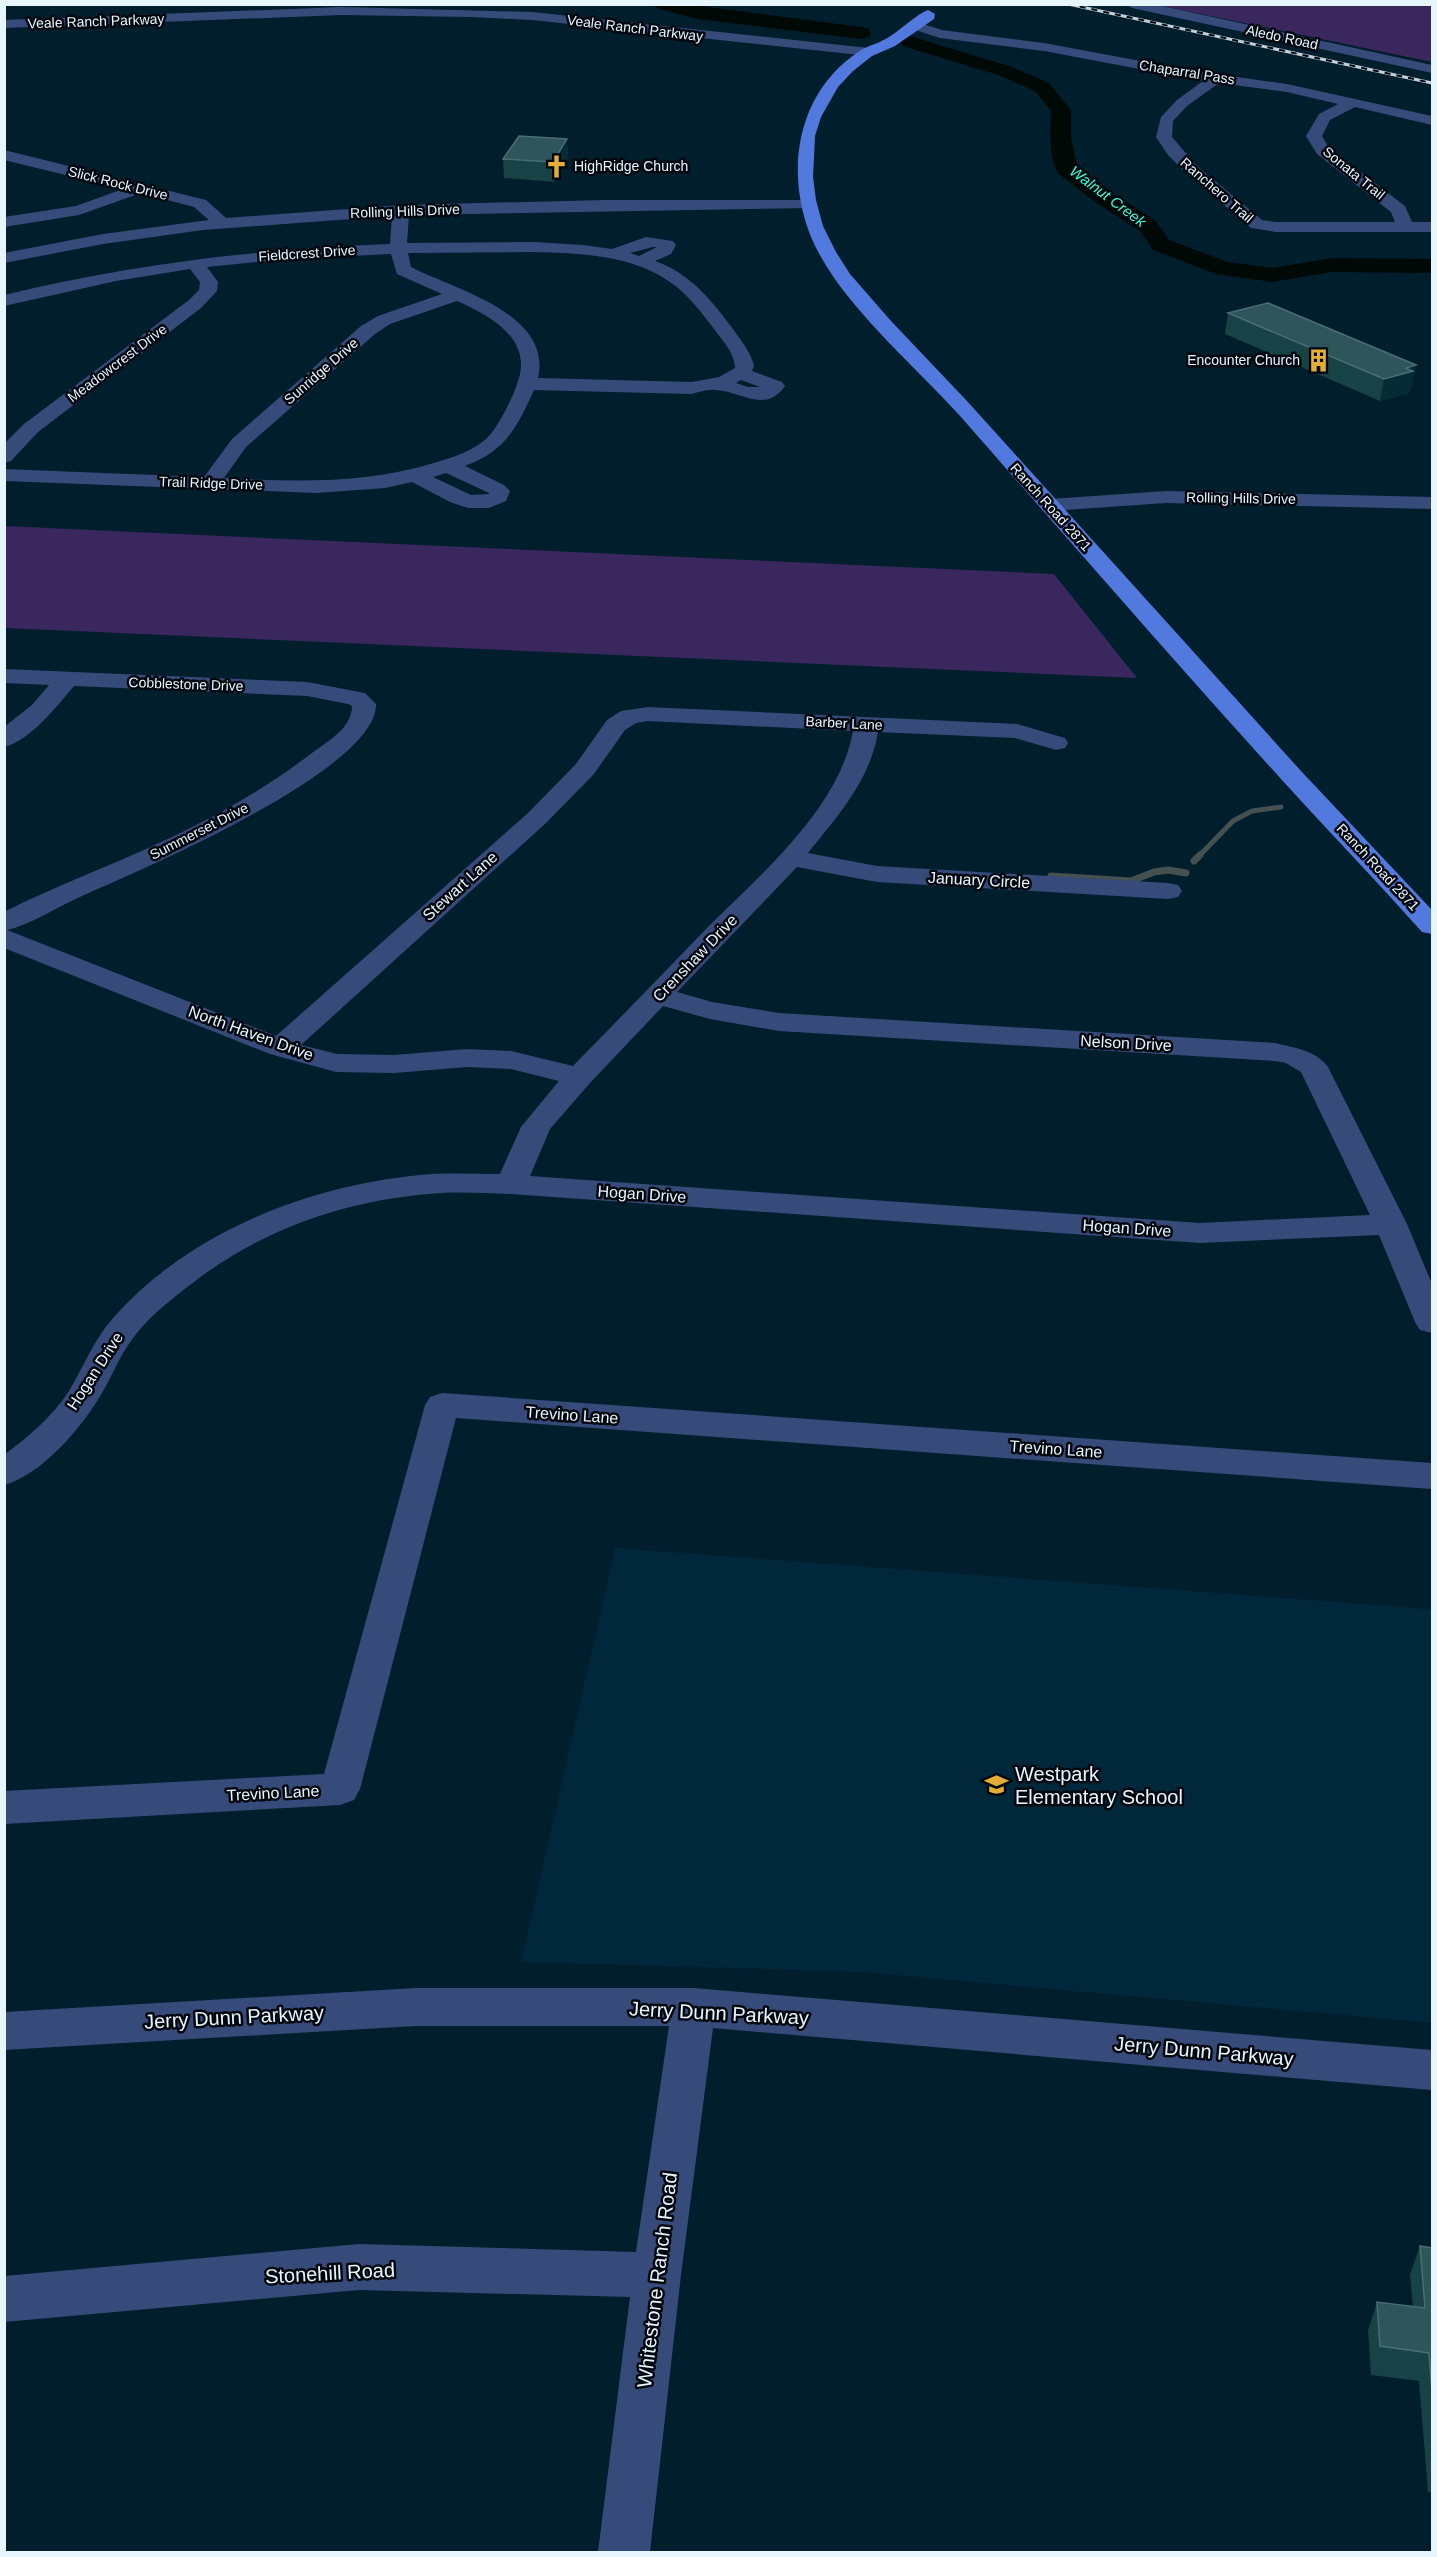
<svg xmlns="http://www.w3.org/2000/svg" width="1437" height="2557" viewBox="0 0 1437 2557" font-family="Helvetica,sans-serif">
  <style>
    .built { fill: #00273a }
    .green { fill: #3a275e }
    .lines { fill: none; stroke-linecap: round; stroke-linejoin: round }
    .stream-far1 { stroke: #455050; stroke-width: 5 }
    .stream { stroke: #455050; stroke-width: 7 }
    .river { fill: #000906; fill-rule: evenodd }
    .minor { fill: #374b7b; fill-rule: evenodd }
    .major { fill: #5279dd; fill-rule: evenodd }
    .rail-casing { stroke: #c0d1db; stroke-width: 3 }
    .rail { stroke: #01070d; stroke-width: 2; stroke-dasharray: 6; stroke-linecap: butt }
    .wall { fill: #174246 }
    .shaded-wall { fill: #052b34 }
    .building { fill: #2d555a; stroke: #4a6e73; stroke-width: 1.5 }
    .labels { text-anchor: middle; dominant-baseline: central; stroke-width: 5; stroke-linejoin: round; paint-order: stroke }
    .far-street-label { font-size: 14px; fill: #e7f5fe; stroke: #01070d }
    .far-poi-label { font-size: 14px; fill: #e7f5fe; stroke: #01070d; text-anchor: start }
    .far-water-label { font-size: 15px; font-style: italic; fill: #3afbd2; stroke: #01070d }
    .street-label { font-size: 16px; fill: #e7f5fe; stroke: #01070d }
    .near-poi-label { font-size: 20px; fill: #e7f5fe; stroke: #01070d; text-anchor: start }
    .near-street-label { font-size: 20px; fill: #e7f5fe; stroke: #01070d }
  </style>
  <rect width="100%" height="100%" fill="#011e2d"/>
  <path class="built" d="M615,1548L1432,1609V2023L863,1972L521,1962Z"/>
  <path class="green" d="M1158,5H1432V62Z
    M5,526L1054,574L1137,678L5,628Z"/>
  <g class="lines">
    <path class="stream-far1" d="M1199,856L1233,821L1252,811L1281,807"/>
    <path class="stream" d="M1194,861L1200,855
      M1051,876L1131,881L1154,872L1168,870L1186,873"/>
    <path class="river" d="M653,4H686L862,27L869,29L871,33L869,37L862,39L697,19L656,8Z
      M910,36L1012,67L1049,83L1071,110V137L1077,166L1114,194L1156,221L1169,240L1228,262L1272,268L1332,258L1432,259V273L1332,272L1272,282L1216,274L1153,250L1140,231L1098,204L1059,174C1048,157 1050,130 1051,111L1035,91L998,75L903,46L900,42L903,38Z"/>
    <path class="minor" d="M1126,4H1153L1432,65V73L1132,8Z
      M342,7L532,12L869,48L876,52L869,56L532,20L471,17L342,15L4,28V20Z
      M914,21L942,30L1044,43L1194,71L1287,84L1432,116V125L1355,107L1330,120L1322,136L1329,148L1405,206L1412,222H1432V232H1276L1251,228L1184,171L1168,155L1156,137L1161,117L1177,100L1203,81L1044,51L940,38L909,28L907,25L909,22ZM1219,83L1287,92L1338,104L1319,114L1306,136L1317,154L1391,212L1395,222H1276L1262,220L1196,165L1172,137L1173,121L1187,106Z
      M4,150L206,200L226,218L401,205L606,200H814L816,203L808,208L409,215L407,243L534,242L583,245L612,249L646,237L673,241L676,245L671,254L655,261C690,273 712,301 733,329C741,341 751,352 754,366L752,371L782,382L785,386C765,415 739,390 715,390C708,389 699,392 692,394L534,390C517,427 506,451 465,466L504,485L510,491L506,501L489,508H468L450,502L412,482L385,488L317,493L4,481V469L204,477L232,439L361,326L378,316L442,294L397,274L391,254L287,259L207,267L218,282L217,291L201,308L38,432L11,461L4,463V444L24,424L189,300L199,290L200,282L190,269L116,281L4,306V295C132,264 259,249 390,244L392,216L203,230L103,244L4,263V253L103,234L209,220L194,207L141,193L79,215L4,227V217L76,206L123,189L4,160ZM653,247H657L639,256L630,253ZM534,252C579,253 632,255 670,282C688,294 701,312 714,329C722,340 735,353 735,368L719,377L692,382L538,378C553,313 453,289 411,267L408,253ZM457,301C486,314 528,335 520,374C516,392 499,427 486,439C472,451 454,457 437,462C367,484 296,482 224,478L246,447L375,334L390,324ZM741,380L760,387H748L736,383ZM446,473L489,493V494L471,495L433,477Z
      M1166,491L1432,497V509L1166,503L1050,511L1043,509L1039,505L1043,501L1050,499Z
      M4,669L307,682L365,693L376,704C378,770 138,871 82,896C59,906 30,925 7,930L276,1036L528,813L576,764L607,720L621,711L648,707L1017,724L1065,738L1068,743L1065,748L1056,750L1015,738L878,732C870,780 838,816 808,853L877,866L1168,883L1178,885L1182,891L1178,897L1168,899L877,882L797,867L677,992L712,1002L779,1013L1275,1043C1294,1048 1316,1050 1328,1067L1407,1224L1432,1284V1333L1420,1330L1415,1322L1379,1235L1200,1243L511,1194C484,1193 456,1191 429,1194C343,1201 258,1231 190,1285C169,1301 146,1319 131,1341C119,1357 112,1376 102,1393C83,1426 42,1475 4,1485V1455C28,1437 53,1416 69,1391C84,1366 94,1339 114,1317C192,1229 316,1183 431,1174C454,1173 477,1174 500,1174L521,1127L559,1081L511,1069L467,1067L394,1073L336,1072L270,1054L4,948V912C55,886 108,867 159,843C213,818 265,789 312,753C328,741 352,728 352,706L348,704L307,696L74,686C57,706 30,741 4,747V727L32,705L49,685L4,683ZM648,721L853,731C839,809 760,875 706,929C662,975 617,1021 573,1066L511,1051L467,1049L394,1055L337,1054L301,1045L546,823L594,774L625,730L636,723ZM663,1006L710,1019L779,1031L1275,1061L1286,1063L1301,1072L1370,1215L1200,1223L530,1176L550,1129L590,1083Z
      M442,1393L1432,1463V1489L456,1418L360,1789L354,1800L340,1805L4,1824V1791L324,1774L425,1405L430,1397Z
      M416,1988H694L1432,2050V2090L713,2028L681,2275L650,2552H598L630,2297L359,2290L4,2322V2276L359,2244L636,2252L669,2026H416L4,2050V2012Z"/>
    <path class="major" d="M928,10L935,14L934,19L895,46L872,56L853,71L838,87L821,117L815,136L813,177L816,200L823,226L836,252L850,274L891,321L967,401L1301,771L1432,910V934L1422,932C1376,880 1328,831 1281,779C1173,660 1067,538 961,417C913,363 827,293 806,223C786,158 802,88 861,50C870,45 880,43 889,37C902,29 915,15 928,10Z"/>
    <defs>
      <path id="rail" d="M1068,4L1432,83"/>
    </defs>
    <use href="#rail" class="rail-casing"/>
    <use href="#rail" class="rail"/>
  </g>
  <path class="wall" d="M567,139L568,158L554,182L504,178L503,159Z
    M1228,313L1412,386L1410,387L1409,393L1380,401L1225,334Z
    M1420,2246L1432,2248V2493L1428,2492L1419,2381L1371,2375L1368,2331L1377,2302L1413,2307L1410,2275Z"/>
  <path class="shaded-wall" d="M567,139L568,158L554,182L553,162Z
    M1416,365L1412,386L1410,387L1409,393L1380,401L1384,379L1406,368Z"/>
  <path class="building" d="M519,136L567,139L553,162L503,159Z
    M1268,303L1416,365L1406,368L1413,371L1384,379L1228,313Z
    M1420,2246L1432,2248V2393L1429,2353L1380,2346L1377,2302L1425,2308Z"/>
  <defs>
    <symbol id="church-bare" viewBox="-9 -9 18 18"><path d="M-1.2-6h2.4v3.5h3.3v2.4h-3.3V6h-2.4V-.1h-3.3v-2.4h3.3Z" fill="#e4ad35" stroke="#01070d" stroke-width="2.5" paint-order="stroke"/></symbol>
    <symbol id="building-bare" viewBox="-9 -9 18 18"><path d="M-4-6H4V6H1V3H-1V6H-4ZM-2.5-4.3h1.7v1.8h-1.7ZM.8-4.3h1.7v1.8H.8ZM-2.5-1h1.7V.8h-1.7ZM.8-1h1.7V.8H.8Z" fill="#e4ad35" stroke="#01070d" stroke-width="2.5" paint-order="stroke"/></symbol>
    <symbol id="school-bare" viewBox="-9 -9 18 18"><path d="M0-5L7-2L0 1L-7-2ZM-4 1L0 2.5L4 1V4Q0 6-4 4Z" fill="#e4ad35" stroke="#01070d" stroke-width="2.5" paint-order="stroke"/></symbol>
  </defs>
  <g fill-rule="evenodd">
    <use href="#church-bare" x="540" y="150" width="33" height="33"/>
    <use href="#building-bare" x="1302" y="344" width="33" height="33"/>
    <use href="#school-bare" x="980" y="1768" width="33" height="33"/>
  </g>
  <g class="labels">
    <g class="far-street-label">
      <text transform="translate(96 21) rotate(-2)">Veale Ranch Parkway</text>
      <text transform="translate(635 28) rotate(7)">Veale Ranch Parkway</text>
      <text transform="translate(1282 37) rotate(12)">Aledo Road</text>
      <text transform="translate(1187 72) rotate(9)">Chaparral Pass</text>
      <text transform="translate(1354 173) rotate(39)">Sonata Trail</text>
      <text transform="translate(118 183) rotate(14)">Slick Rock Drive</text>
      <text transform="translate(1217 190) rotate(41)">Ranchero Trail</text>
      <text transform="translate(405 211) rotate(-2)">Rolling Hills Drive</text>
      <text transform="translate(307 253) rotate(-4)">Fieldcrest Drive</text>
      <text transform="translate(117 363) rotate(-37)">Meadowcrest Drive</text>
      <text transform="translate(321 371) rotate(-41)">Sunridge Drive</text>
      <text transform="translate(211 483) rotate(2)">Trail Ridge Drive</text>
      <text transform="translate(1241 498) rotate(1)">Rolling Hills Drive</text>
      <text transform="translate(1051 507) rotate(48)">Ranch Road 2871</text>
      <text transform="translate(186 684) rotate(2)">Cobblestone Drive</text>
      <text transform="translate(844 723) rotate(3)">Barber Lane</text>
      <text transform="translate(199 831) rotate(-27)">Summerset Drive</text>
      <text transform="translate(1378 867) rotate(47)">Ranch Road 2871</text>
    </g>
    <g class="far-poi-label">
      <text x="574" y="166">HighRidge Church</text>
      <text x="1300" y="360" text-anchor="end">Encounter Church</text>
    </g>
    <g class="far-water-label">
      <text transform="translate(1108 196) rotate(37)">Walnut Creek</text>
    </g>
    <g class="street-label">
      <text transform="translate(979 880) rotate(3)">January Circle</text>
      <text transform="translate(460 886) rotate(-42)">Stewart Lane</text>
      <text transform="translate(695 958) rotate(-46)">Crenshaw Drive</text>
      <text transform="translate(251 1033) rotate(20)">North Haven Drive</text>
      <text transform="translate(1126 1043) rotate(3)">Nelson Drive</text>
      <text transform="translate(642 1194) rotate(4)">Hogan Drive</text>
      <text transform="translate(1127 1228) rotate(4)">Hogan Drive</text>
      <text transform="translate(95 1371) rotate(-57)">Hogan Drive</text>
      <text transform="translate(572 1415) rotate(4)">Trevino Lane</text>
      <text transform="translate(1056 1449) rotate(4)">Trevino Lane</text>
      <text transform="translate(273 1793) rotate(-3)">Trevino Lane</text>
    </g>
    <g class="near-poi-label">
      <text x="1015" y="1774">Westpark<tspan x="1015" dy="23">Elementary School</tspan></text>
    </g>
    <g class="near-street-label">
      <text transform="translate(719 2013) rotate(3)">Jerry Dunn Parkway</text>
      <text transform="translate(234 2017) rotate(-3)">Jerry Dunn Parkway</text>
      <text transform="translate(1204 2051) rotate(5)">Jerry Dunn Parkway</text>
      <text transform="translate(330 2273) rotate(-3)">Stonehill Road</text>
      <text transform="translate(657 2280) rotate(-83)">Whitestone Ranch Road</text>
    </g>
  </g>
  <rect width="1437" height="2557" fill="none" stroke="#e7f5fe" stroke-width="12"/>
</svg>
